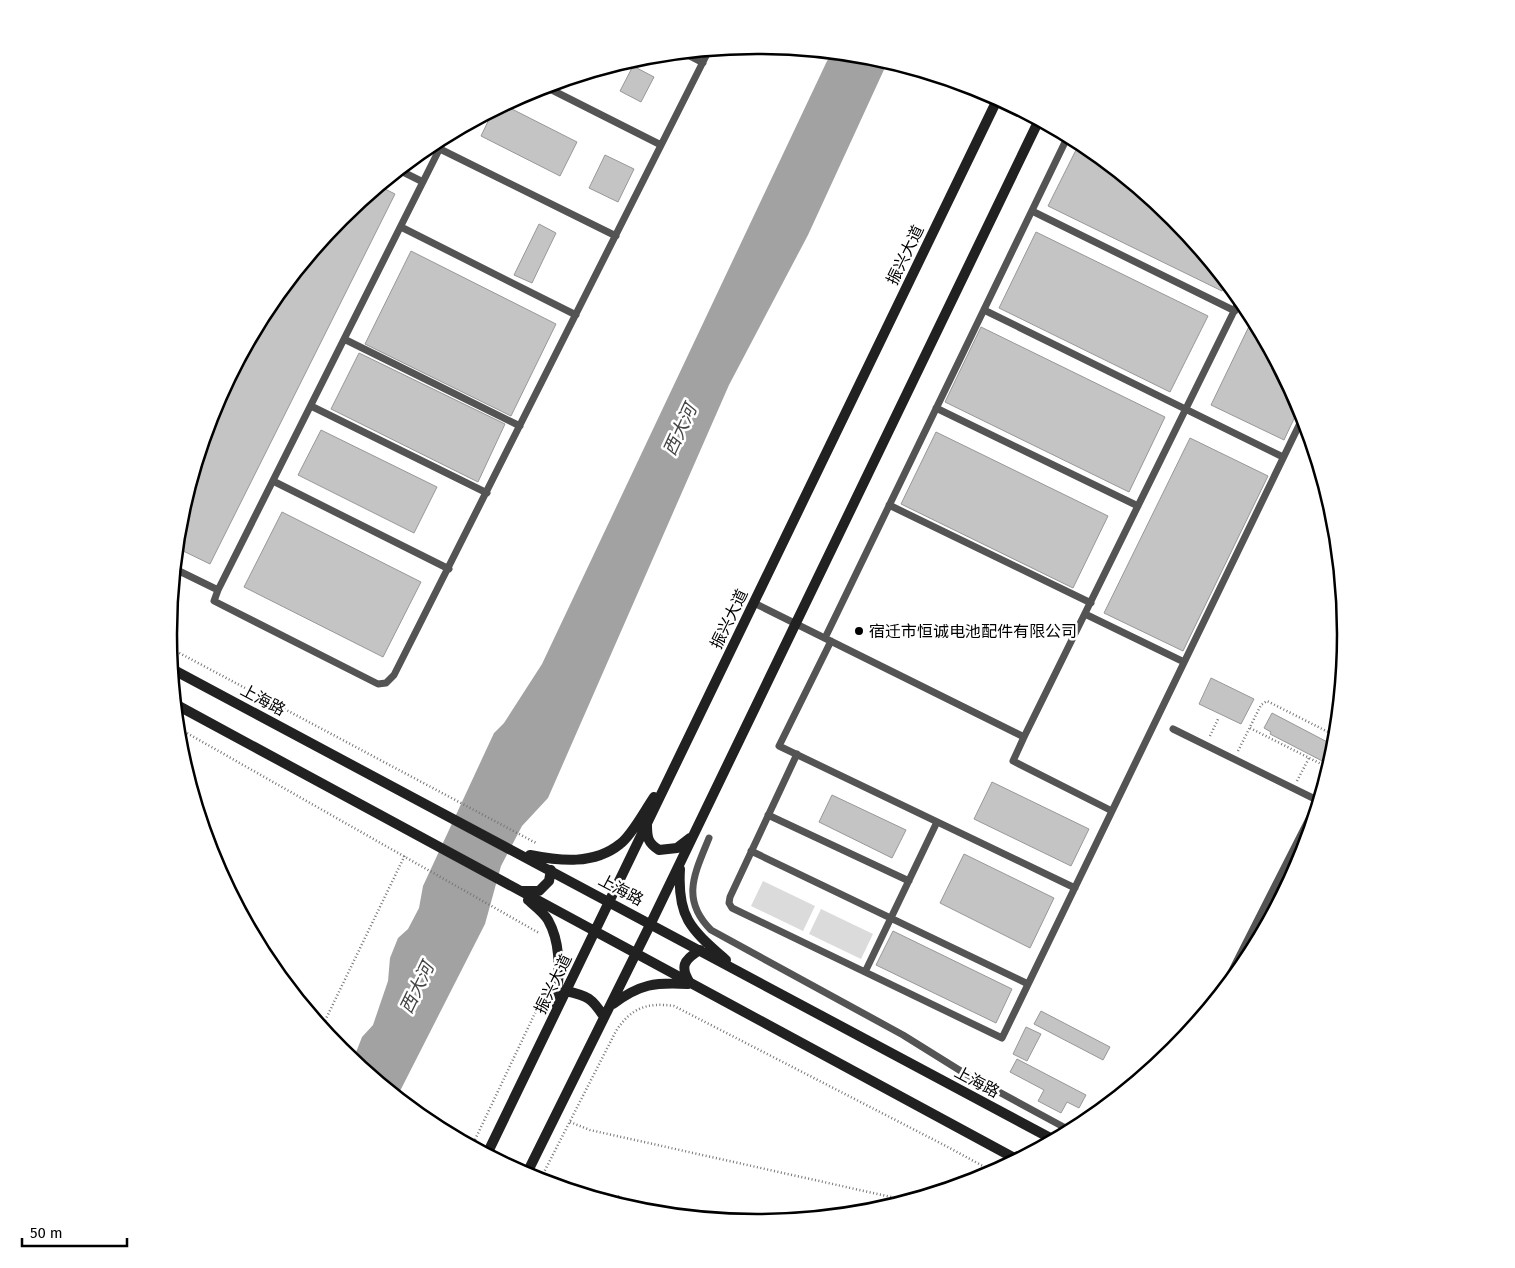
<svg xmlns="http://www.w3.org/2000/svg" width="1515" height="1268" viewBox="0 0 1515 1268" font-family="'Fira Sans','Noto Sans SC',sans-serif">
  <style>
    .green { fill: #dbdbdb }
    .water { fill: #a2a2a2 }
    .building { fill: #c4c4c4; stroke: #989898 }
    .lines { fill: none; stroke-linecap: round; stroke-linejoin: round }
    .path { stroke: #767676; stroke-width: 2.5; stroke-dasharray: 1 2.5; stroke-linecap: butt }
    .lane { stroke: #545454; stroke-width: 7 }
    .secondary { stroke: #212121; stroke-width: 10 }
    .poi-dot { fill: #000; stroke: #fff; stroke-width: 2 }
    .labels { text-anchor: middle; dominant-baseline: central; stroke-width: 5; stroke-linejoin: round; paint-order: stroke }
    .street-label { font-size: 16px; fill: #000; stroke: #fff }
    .poi-label { font-size: 16px; fill: #000; stroke: #fff; text-anchor: start }
    .water-label { font-size: 18px; font-style: italic; fill: #434343; stroke: #fff }
    .rim { fill: none; stroke: #000; stroke-width: 2.5 }
  </style>
  <rect width="100%" height="100%" fill="#fff"/>
  <path class="green" d="M763,881L815,906L803,931L751,906Z
    M821,909L873,934L861,959L809,934Z"/>
  <path class="water" d="M834,53L873,56L888,61L808,235L729,385L548,798L522,826L501,866L485,924L397,1097L353,1060L362,1037L373,1025L388,981L390,958L398,938L408,929L419,908L423,886L494,733L504,723L542,664L827,61Z"/>
  <path class="building" d="M633,66L654,77L641,102L620,91Z
    M504,105L577,142L560,176L481,136L493,111Z
    M1080,142L1174,218L1227,282L1222,291L1048,206Z
    M605,155L634,169L618,202L589,188Z
    M379,186L395,194L210,564L177,548L180,519L213,408L268,307L341,217Z
    M539,224L556,233L532,283L514,275Z
    M1036,232L1208,316L1170,392L999,308Z
    M411,251L556,324L511,416L365,344Z
    M1253,318L1300,406L1284,440L1211,405Z
    M981,327L1165,417L1129,492L945,402Z
    M359,353L505,424L478,482L331,409Z
    M321,430L437,487L414,533L298,475Z
    M936,432L1108,516L1073,588L901,504Z
    M1190,438L1268,476L1183,651L1104,613Z
    M282,512L421,582L383,657L244,587Z
    M1211,678L1254,699L1241,724L1199,704Z
    M1272,713L1335,746L1330,765L1270,734L1271,732L1264,728Z
    M992,782L1089,829L1071,866L974,819Z
    M832,795L906,830L892,858L819,822Z
    M964,854L1054,898L1030,948L940,903Z
    M893,931L1012,989L996,1023L876,965Z
    M1041,1011L1110,1047L1103,1060L1034,1024Z
    M1026,1027L1041,1034L1027,1061L1013,1054Z
    M1017,1059L1086,1095L1079,1108L1067,1102L1061,1113L1038,1101L1044,1090L1010,1072Z"/>
  <g class="lines">
    <path class="path" d="M170,648L536,843
      M178,728L539,933
      M1250,728L1329,768
      M1210,736L1219,717
      M1238,751L1261,705L1267,701L1336,736
      M1297,781L1309,758
      M322,1027L405,855
      M570,1122L590,1130L909,1201
      M472,1146L545,992
      M540,1180L616,1031C631,1008 647,1002 674,1006L944,1145L994,1172
      M618,1196L648,1212"/>
    <path class="lane" d="M682,52L703,63
      M544,86L661,145
      M440,149L616,236
      M399,170L423,182
      M1032,211L1235,311
      M401,227L576,315
      M984,310L1283,457
      M344,339L520,426
      M311,406L487,493
      M936,408L1138,506
      M273,481L449,569
      M889,505L1091,603
      M175,569L218,590L446,136
      M218,590L214,601L378,684L386,683L394,675L709,50
      M754,603L1024,737L1240,299
      M1085,614L1184,662
      M825,638L1068,136
      M831,641L779,746L1075,888
      M1173,729L1319,801
      M1024,737L1013,761L1112,811
      M797,754L730,897L729,903L732,908L1002,1038L1304,415
      M768,815L909,881
      M709,838C695,873 680,899 711,930L903,1035L964,1073L1071,1131
      M751,851L1028,984
      M865,972L937,822
      M1220,994L1318,801"/>
    <path class="secondary" d="M172,669L1054,1140
      M175,704L1018,1160
      M647,825C647,838 648,843 659,850L677,848L690,838
      M530,855C560,861 594,865 620,844C632,835 645,810 654,797
      M680,869C677,918 691,929 726,960
      M522,891H539L549,881L551,870
      M528,900C535,906 544,913 548,920C563,947 558,976 557,1006
      M690,983C680,967 683,960 700,950
      M566,991C588,996 592,998 604,1017
      M613,1004C640,984 655,982 688,984
      M487,1154L998,98
      M526,1175L651,923L1039,120"/>
  </g>
  <circle class="poi-dot" cx="859" cy="631" r="5"/>
  <g class="labels">
    <g class="street-label">
      <text transform="translate(905 255) rotate(-64)">振兴大道</text>
      <text transform="translate(729 619) rotate(-64)">振兴大道</text>
      <text transform="translate(263 700) rotate(28)">上海路</text>
      <text transform="translate(621 890) rotate(28)">上海路</text>
      <text transform="translate(553 984) rotate(-64)">振兴大道</text>
      <text transform="translate(977 1082) rotate(28)">上海路</text>
    </g>
    <g class="poi-label">
      <text x="869" y="631">宿迁市恒诚电池配件有限公司</text>
    </g>
    <g class="water-label">
      <text transform="translate(680 430) rotate(-65)">西大河</text>
      <text transform="translate(417 988) rotate(-64)">西大河</text>
    </g>
  </g>
  <path d="M0 0H1515V1268H0ZM177 634a580 580 0 1 1 1160 0a580 580 0 1 1-1160 0Z" fill="#fff" fill-rule="evenodd"/>
  <path class="rim" d="M177 634a580 580 0 1 1 1160 0a580 580 0 1 1-1160 0Z"/>
  <path d="M22 1238v8h105v-8" fill="none" stroke="#000000" stroke-width="2.5"/>
  <text x="30" y="1238" font-size="15" fill="#000000" stroke="#ffffff" stroke-width="4" paint-order="stroke">50 m</text>
</svg>
